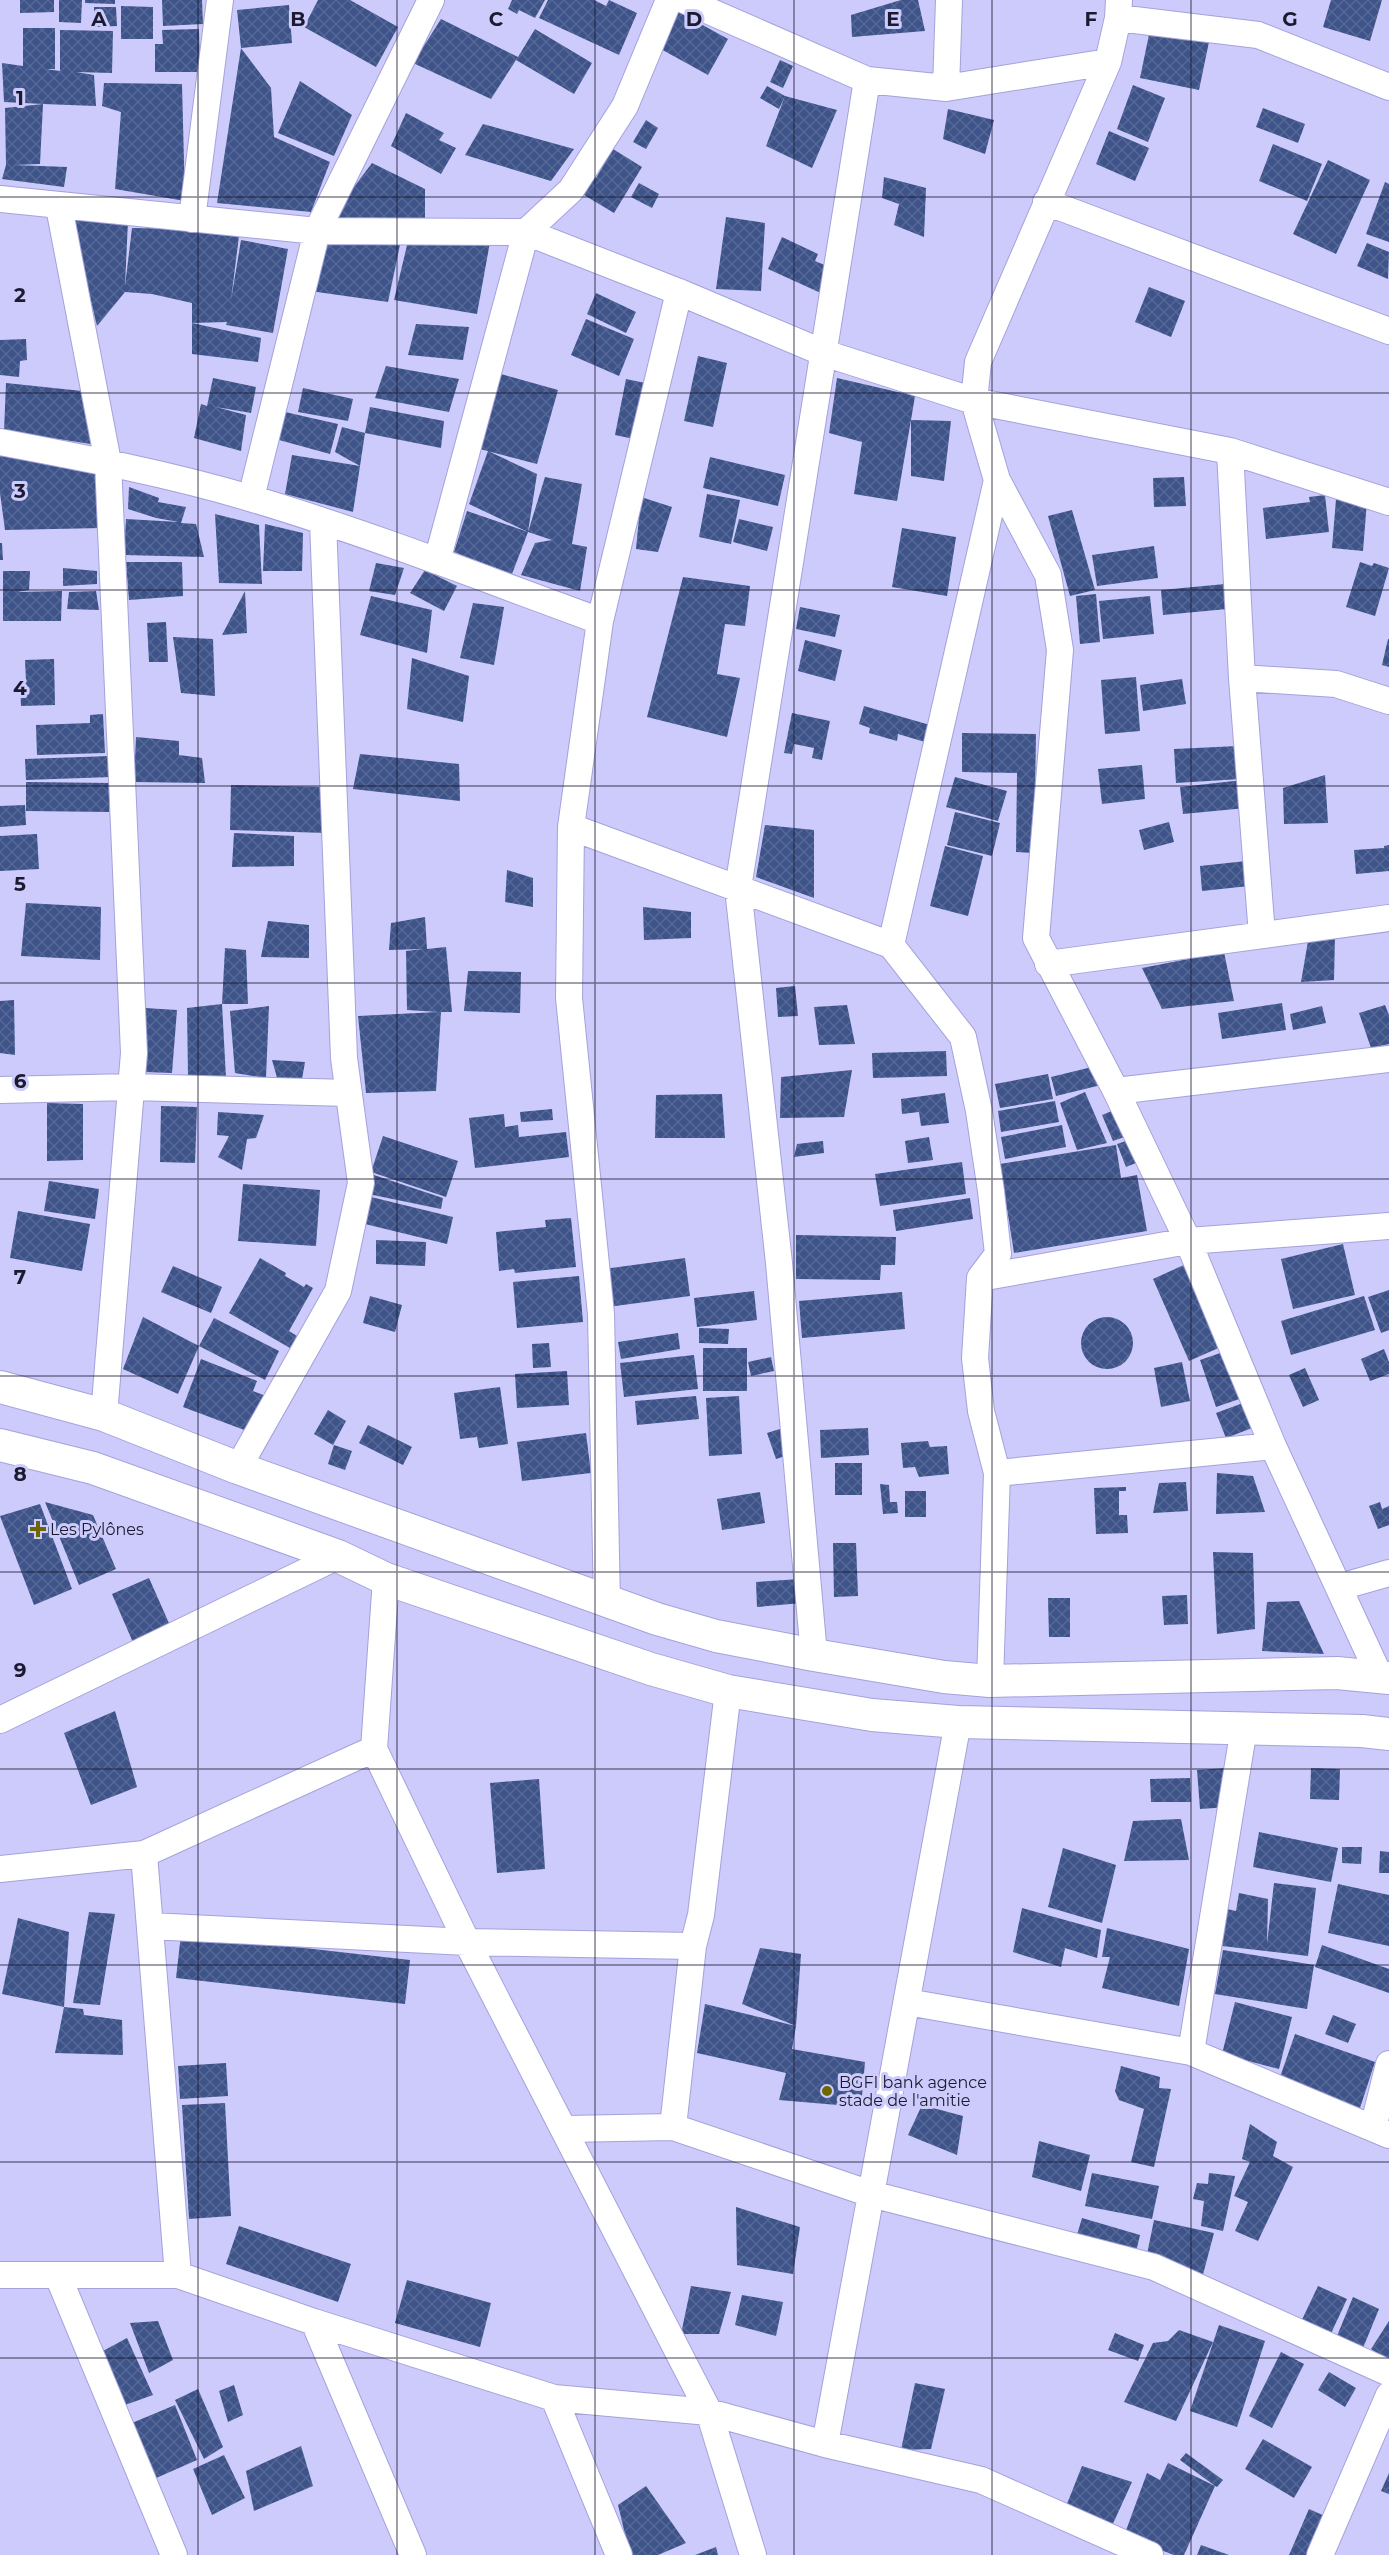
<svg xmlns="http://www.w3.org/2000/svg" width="1389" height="2555" viewBox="0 0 1389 2555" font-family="Montserrat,sans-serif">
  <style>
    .building { fill: url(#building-cross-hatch) }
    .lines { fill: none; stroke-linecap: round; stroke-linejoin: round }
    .minor-casing { stroke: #a4a2db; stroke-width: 28 }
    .tertiary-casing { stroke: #a4a2db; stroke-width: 34 }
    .minor { stroke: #fff; stroke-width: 26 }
    .tertiary { stroke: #fff; stroke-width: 32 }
    .grid { fill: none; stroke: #1c1a30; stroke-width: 1.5; stroke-opacity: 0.55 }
    .poi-dot { fill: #6c6700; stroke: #cccbfb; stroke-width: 2 }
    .labels { text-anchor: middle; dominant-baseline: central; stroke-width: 6; stroke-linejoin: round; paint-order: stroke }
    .poi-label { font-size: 16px; fill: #1c1a30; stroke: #cccbfb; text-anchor: start }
    .grid-label { font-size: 20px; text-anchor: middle; font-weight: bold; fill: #1c1a30; stroke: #cccbfb; stroke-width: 6; stroke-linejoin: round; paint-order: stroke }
  </style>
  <defs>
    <pattern id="building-cross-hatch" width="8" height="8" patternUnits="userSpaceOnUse" patternTransform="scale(1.5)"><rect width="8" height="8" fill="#3d5389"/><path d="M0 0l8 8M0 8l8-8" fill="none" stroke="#566894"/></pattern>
  </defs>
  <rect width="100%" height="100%" fill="#cccbfb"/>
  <path class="building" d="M20,0H54V12L20,13Z
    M59,0H82L81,23L59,22Z
    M85,0H115V4L85,3Z
    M162,0H202L203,24L163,26Z
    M318,0H350L398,27L376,67L304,27Z
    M512,0H545L535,18L519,10L517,14L508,9Z
    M548,0H594L606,6L609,0L637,13L619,55L539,18Z
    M901,0H918L925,31L852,37L851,15Z
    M1331,0H1382L1370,41L1323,27Z
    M289,5L292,43L241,48L237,10Z
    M121,6L153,7V39H121Z
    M94,7H116L117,26L94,27Z
    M679,12L728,39L708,75L659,48Z
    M441,19L518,57L535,29L592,63L574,94L516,60L491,99L413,63Z
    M1151,25L1210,37L1199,90L1140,78Z
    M23,28H55V69H46L60,71V30L113,31L112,73L76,72L94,75L96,106L43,104L40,164L14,165L67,167L64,187L2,179L6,165L5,108L43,104L4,102L2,63L23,66Z
    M199,29L200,72H155V44H163L162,30Z
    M241,48L271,88L274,137L330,162L311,212L217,203Z
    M780,60L793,66L783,88L770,82Z
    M300,81L352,115L334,156L278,133Z
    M104,83L182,84L185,201L115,189L121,112L102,106Z
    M1133,85L1165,98L1148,142L1117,129Z
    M767,86L785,96L837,110L812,168L766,146L785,96L779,109L760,98Z
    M1263,108L1305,124L1298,143L1256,127Z
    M948,109L994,120L985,154L943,139Z
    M406,113L444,133L439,140L456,148L441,174L391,146Z
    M646,120L658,128L646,149L633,142Z
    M483,124L574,149L551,181L465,155Z
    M1109,131L1149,148L1135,181L1096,164Z
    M1273,144L1322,164L1307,201L1259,181Z
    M613,149L642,167L614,213L574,189L585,171L596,178Z
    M1328,160L1370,180L1336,254L1293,234Z
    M372,163L425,189V228L340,222L335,212Z
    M884,177L926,188L924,237L894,225L899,204L882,198Z
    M1385,182L1389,184V242L1366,234Z
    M639,183L659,194L652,208L631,197Z
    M726,217L765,223L761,291L716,289Z
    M71,219L128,221L125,286L132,228L188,229L239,236L231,300L241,240L288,249L273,333L226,325L227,322L192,323V303L152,294L125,292L97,326Z
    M782,237L818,254L815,261L834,269L823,294L768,269Z
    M401,240L388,302L310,291L325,243Z
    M408,241L490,242L477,314L394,300Z
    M1367,243L1389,252L1388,279L1357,266Z
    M1149,287L1185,301L1171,337L1135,322Z
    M596,293L636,312L626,333L587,314Z
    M586,319L634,339L619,376L571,355Z
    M192,323L261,338L258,362L192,354Z
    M416,324L469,327L463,360L408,355Z
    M26,339L27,360L20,361L19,377L0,375V340Z
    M698,356L727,363L713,427L684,421Z
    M386,366L459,379L449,412L375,398Z
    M497,373L558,390L537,464L476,448Z
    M213,378L256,387L251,413L216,407L246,415L241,451L194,438L201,404L207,406Z
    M837,378L915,396L911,420L951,421L944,481L911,476V420L897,501L854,494L862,442L829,433Z
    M626,379L650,384L639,440L615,435Z
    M6,383L82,391L91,444L4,431Z
    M303,388L353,399L348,421L298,412Z
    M370,407L444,421L441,448L365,433Z
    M285,412L338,424L330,454L279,440Z
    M342,427L365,433L360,466L335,452Z
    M488,451L537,474L528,532L469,504Z
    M0,455L96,469L102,528L5,530L0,493Z
    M292,455L360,466L353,512L285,494Z
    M710,457L785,475L778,506L703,488Z
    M545,477L582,484L572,544L587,547L580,591L521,575L535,543L552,540L528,532Z
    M1184,477L1186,506L1154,507L1153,478Z
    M129,487L159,498L158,502L186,507L181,523L196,524L204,557L124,555L126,519L179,522L156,518L128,509Z
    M707,494L740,500L731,544L699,537Z
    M1325,495L1329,532L1266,539L1263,508L1310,502L1309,497Z
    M641,497L672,507L658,552L636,549Z
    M1336,499L1367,501L1363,551L1332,548Z
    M1072,510L1095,590L1070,596L1048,516Z
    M467,511L528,532L512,574L454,552Z
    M215,514L259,525L262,584L219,583Z
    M739,519L773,527L767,551L733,542Z
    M265,524L303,533L302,571H263Z
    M902,528L956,537L947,596L892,587Z
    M0,543H2L3,560H0Z
    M1154,546L1158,578L1097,586L1092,555Z
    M126,562H182L183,596L129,600Z
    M1360,562L1372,566L1374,563L1389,568L1375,616L1346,607Z
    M376,563L404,568L395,595L369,591Z
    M63,568L97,571V584L63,586Z
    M425,570L457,586L444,611L410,593Z
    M3,571H30L29,590L17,592L62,591L61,621H3Z
    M683,577L750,586L745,626L725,624L717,674L740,678L727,737L647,717Z
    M1225,584L1227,609L1163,615L1161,590Z
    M96,591L99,610L67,609L69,592Z
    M245,591L247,633L222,635Z
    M1096,594L1100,642L1080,644L1076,596Z
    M371,596L432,610L427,653L360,635Z
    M1150,596L1154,634L1103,639L1099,601Z
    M473,603L504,607L494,665L460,658Z
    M800,607L840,615L835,637L796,629Z
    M166,622L168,662H149L147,623Z
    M173,637L213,639L215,696L181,693Z
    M1388,639H1389V667L1382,665Z
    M805,640L842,650L835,681L798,671Z
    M412,658L469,676L463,722L407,709Z
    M54,659L55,705L21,706L20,681H26L25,660Z
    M1136,677L1140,731L1105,734L1101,680Z
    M1182,679L1186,704L1143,711L1140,685Z
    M864,706L930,725L925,742L898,734L897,741L869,733L870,728L859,724Z
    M792,713L830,721L822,760L812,758L814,748L794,744L792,754L784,753Z
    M103,714L105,753L37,755L36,725L90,723V715Z
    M962,733L1036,734L1034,853L1016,852L1017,773L962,772Z
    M136,737L179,741V755L202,758L205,783L134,782Z
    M1238,746L1240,779L1176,783L1174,749Z
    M360,754L459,764L460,801L353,789Z
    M110,756L111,777L26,780L25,759Z
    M1142,765L1145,799L1102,804L1098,769Z
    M1325,775L1328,823L1284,824L1283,788Z
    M955,777L1007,791L998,821L946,807Z
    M1243,780L1246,808L1183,814L1180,787Z
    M26,782L110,783L109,812L26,811Z
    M231,785L327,787L326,833L230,830Z
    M25,805L26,825L0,827V806Z
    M955,812L1000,823L992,856L947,845Z
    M1169,822L1174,842L1144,850L1139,830Z
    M765,825L814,830V898L756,877Z
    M234,833L294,836V866L232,867Z
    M37,834L39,869L0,871V836Z
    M1389,845V871L1356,874L1354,850L1384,848V846Z
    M945,846L983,856L968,916L930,906Z
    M1246,861L1249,886L1202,891L1200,866Z
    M507,870L533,878V907L505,902Z
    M26,903L101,907L100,960L21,956Z
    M643,907L691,912V938L644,940Z
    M425,917L427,949L446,947L452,1012H441L436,1091L366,1093L358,1016L438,1012L407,1010L406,951L423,949L389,950L391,923Z
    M268,921L309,925V958L261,957Z
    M1335,935L1334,980L1301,982L1308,941Z
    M225,948L246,950L248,1004H222Z
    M1224,952L1234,1001L1162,1009L1142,968Z
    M468,971L521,972L520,1013L464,1011Z
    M795,986L798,1016L778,1017L776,988Z
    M14,1000L15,1055L0,1053V1001Z
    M1282,1003L1286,1030L1222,1039L1218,1013Z
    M222,1004L226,1078L188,1075L187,1008Z
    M847,1005L855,1044L819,1045L814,1007Z
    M1385,1005L1389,1015V1044L1371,1048L1359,1013Z
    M269,1006L266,1078L235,1073L230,1011Z
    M1322,1006L1326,1023L1293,1030L1290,1014Z
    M145,1008L177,1010L172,1073L144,1072Z
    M946,1051L947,1076L873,1078L872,1053Z
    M272,1060L305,1062L301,1085L278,1081Z
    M1096,1066L1101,1085L1056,1096L1051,1077Z
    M852,1070L844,1117L780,1118L781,1077Z
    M1048,1074L1053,1099L1000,1108L995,1084Z
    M1085,1092L1107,1143L1077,1150L1060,1103Z
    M945,1093L949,1123L921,1126L919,1112L902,1114L901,1099Z
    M722,1094L725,1138H655L656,1095Z
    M1055,1101L1059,1122L1001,1132L998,1111Z
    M47,1103L83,1104V1160L47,1161Z
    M161,1106L197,1107L195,1163L160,1162Z
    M1119,1108L1130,1135L1113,1141L1102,1115Z
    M552,1109L553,1120L521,1122L520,1112Z
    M218,1112L264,1115L256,1138L247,1139L242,1170L218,1157L229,1136L217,1135Z
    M504,1114L505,1127L518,1125L519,1137L566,1132L569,1157L475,1168L469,1118Z
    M1062,1125L1066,1147L1005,1159L1001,1137Z
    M383,1136L458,1161L446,1197L371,1172Z
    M929,1137L933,1160L908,1163L905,1141Z
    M1132,1139L1141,1161L1126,1167L1117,1144Z
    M823,1141L824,1153L794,1157L797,1144Z
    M1116,1145L1121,1178L1137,1175L1147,1231L1014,1253L1000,1164Z
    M962,1162L966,1194L880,1206L875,1174Z
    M374,1175L443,1198L441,1209L368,1194Z
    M49,1181L99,1189L95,1219L44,1211Z
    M243,1184L320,1190L316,1246L238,1241Z
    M367,1196L453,1217L447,1244L361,1223Z
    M970,1198L973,1219L896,1231L893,1210Z
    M18,1211L90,1224L82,1271L10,1258Z
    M571,1218L576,1267L515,1273L514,1269L499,1271L496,1232L546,1227L545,1220Z
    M796,1235L896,1237L895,1265H881L880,1280L796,1279Z
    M376,1240L426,1242L425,1266L376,1264Z
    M1343,1244L1355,1295L1293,1309L1281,1259Z
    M260,1258L286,1273L285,1276L304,1287L306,1284L313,1288L289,1331L297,1336L290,1348L229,1313Z
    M685,1258L690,1296L608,1307L604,1269Z
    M1186,1264L1223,1346L1189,1361L1153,1279Z
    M173,1266L222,1287L211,1313L161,1292Z
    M579,1276L583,1322L517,1328L513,1282Z
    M1389,1290V1330L1381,1333L1368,1297Z
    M754,1291L757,1320L697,1327L694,1298Z
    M902,1292L905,1329L802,1338L799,1301Z
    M370,1296L402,1305L395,1332L363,1323Z
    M1364,1296L1375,1330L1291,1355L1281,1321Z
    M1081 1343a26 26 0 1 1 52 0a26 26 0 1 1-52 0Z
    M143,1317L199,1346L178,1394L123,1369Z
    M214,1318L279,1351L265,1380L199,1346Z
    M699,1328L729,1329L728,1344L699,1343Z
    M678,1333L680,1349L621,1359L618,1342Z
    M549,1343L551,1367L533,1368L532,1344Z
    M703,1348H747V1391H703Z
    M1384,1349L1389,1362V1374L1370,1381L1361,1359Z
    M1229,1350L1245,1397L1216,1407L1200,1360Z
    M694,1355L698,1389L624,1397L620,1363Z
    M771,1357L774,1371L751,1376L748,1362Z
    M201,1359L257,1381L253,1391L269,1397L255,1434L183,1407Z
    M1182,1362L1190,1401L1161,1407L1154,1368Z
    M1305,1368L1319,1400L1303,1407L1289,1375Z
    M567,1371L569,1405L517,1408L515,1374Z
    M500,1387L508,1444L479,1448L477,1437L460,1439L454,1393Z
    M696,1396L699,1419L637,1425L635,1401Z
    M739,1396L742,1454L709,1456L706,1398Z
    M1251,1400L1260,1425L1226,1438L1216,1413Z
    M328,1410L346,1421L333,1445L314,1434Z
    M368,1425L412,1447L403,1465L359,1443Z
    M786,1427L794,1453L776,1459L767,1433Z
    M868,1428L869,1455L821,1458L820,1430Z
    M586,1433L591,1473L522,1481L517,1442Z
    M928,1441L930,1447L947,1446L949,1474L919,1477L915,1467L903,1468L901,1443Z
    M334,1445L352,1451L345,1470L328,1464Z
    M835,1463H862V1495H835Z
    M1217,1473L1253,1476L1265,1512L1216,1514Z
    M1186,1482L1188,1511L1153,1513L1159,1483Z
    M880,1484L889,1485L890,1502H897L898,1513L883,1514Z
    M1126,1487V1491H1119V1515H1127L1128,1533L1096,1534L1094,1488Z
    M905,1491H926V1517H905Z
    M760,1492L765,1523L722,1530L717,1499Z
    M45,1502L93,1515L116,1569L79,1585Z
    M1380,1502L1382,1509L1389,1506V1525L1378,1529L1369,1506Z
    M40,1504L72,1589L34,1605L0,1516Z
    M833,1543H856L858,1596L834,1597Z
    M1213,1552L1253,1553L1255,1629L1217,1634Z
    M149,1578L172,1630L135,1647L112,1594Z
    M800,1579L802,1603L757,1607L756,1582Z
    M1187,1595L1188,1624L1164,1625L1162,1596Z
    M1048,1598H1070V1637H1049Z
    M1299,1601L1324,1654L1262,1651L1267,1602Z
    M115,1711L137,1787L91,1805L64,1733Z
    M1226,1768L1229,1807L1200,1809L1197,1770Z
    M1311,1768L1340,1769L1339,1800L1310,1799Z
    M1190,1778L1191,1802H1151L1150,1779Z
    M539,1779L545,1869L497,1873L490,1783Z
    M1181,1819L1189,1860L1124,1861L1133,1821Z
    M1259,1832L1338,1848L1331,1882L1253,1867Z
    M1342,1847H1362L1361,1864L1342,1863Z
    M1063,1848L1116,1865L1102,1923L1048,1907Z
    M1380,1851L1389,1852V1873H1379Z
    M1274,1883L1316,1888L1308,1956L1222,1946L1227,1909L1236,1911L1239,1893L1268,1899L1267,1944Z
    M1338,1884L1389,1895V1946L1328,1933Z
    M1022,1908L1101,1930L1097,1958L1065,1948L1061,1967L1013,1952Z
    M89,1912L115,1914L100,2005L73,2003Z
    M18,1918L69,1932L64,2007L2,1994Z
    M1107,1928L1189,1949L1179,2006L1102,1988L1110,1957H1102Z
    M181,1934L410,1960L405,2004L176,1978Z
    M1322,1945L1389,1969V1993L1315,1967Z
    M760,1948L801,1954L796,2026L742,2004Z
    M1223,1950L1314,1965L1307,2009L1215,1994Z
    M1235,2002L1292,2017L1279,2069L1222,2054Z
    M705,2004L796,2026L792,2049L865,2062L861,2107L779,2100L786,2073L697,2053Z
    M64,2007L83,2009L84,2015L122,2020L123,2055L55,2053Z
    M1333,2015L1356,2024L1348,2043L1325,2034Z
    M1295,2034L1375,2062L1360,2108L1279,2080Z
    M226,2063L228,2096L180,2099L178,2066Z
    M1121,2066L1160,2077L1159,2088L1171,2089L1154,2167L1131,2162L1144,2109L1119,2100L1115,2091Z
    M225,2103L231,2216L189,2219L182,2105Z
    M922,2105L963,2116L957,2155L908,2135Z
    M1250,2124L1277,2142L1273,2156L1293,2167L1258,2241L1235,2231L1248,2202L1234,2196L1250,2162L1242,2159Z
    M1039,2141L1090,2155L1081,2191L1032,2177Z
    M1092,2173L1159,2186L1152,2219L1085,2206Z
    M1209,2173L1235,2176L1223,2231L1201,2226L1204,2201L1193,2199L1197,2183L1208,2184Z
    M736,2207L800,2227L793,2274L737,2265Z
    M1082,2218L1140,2235L1136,2252L1077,2235Z
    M1154,2220L1214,2233L1201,2282L1146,2259Z
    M239,2226L351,2264L338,2302L226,2264Z
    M407,2280L491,2303L480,2347L395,2323Z
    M691,2286L731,2292L719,2334H681Z
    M1318,2286L1347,2299L1328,2340L1299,2326Z
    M742,2295L783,2302L776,2336L735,2325Z
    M1353,2297L1379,2309L1363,2348L1337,2336Z
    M158,2321L173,2360L149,2373L130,2323Z
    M1389,2321V2361L1371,2349Z
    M1219,2325L1265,2341L1237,2427L1190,2411Z
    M1179,2330L1213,2342L1176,2421L1124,2402L1153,2343L1168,2341Z
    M1115,2333L1144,2345L1138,2361L1108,2350Z
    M127,2338L153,2395L125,2405L103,2351Z
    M1281,2352L1304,2364L1272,2428L1249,2416Z
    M1329,2372L1356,2388L1345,2407L1318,2390Z
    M915,2383L945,2389L931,2449L901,2450Z
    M234,2385L243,2415L228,2422L219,2391Z
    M198,2389L223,2447L204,2459L175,2400Z
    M175,2405L197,2460L154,2479L132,2423Z
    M1263,2439L1312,2467L1294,2498L1245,2469Z
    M301,2446L313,2486L254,2511L246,2471Z
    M1186,2453L1223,2480L1217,2487L1215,2486L1184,2555H1174L1124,2536L1147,2473L1160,2480L1168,2463L1215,2486L1180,2460Z
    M224,2455L245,2498L212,2515L193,2469Z
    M1082,2466L1132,2482L1111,2528L1065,2509Z
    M1389,2473V2494L1381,2491Z
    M646,2486L686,2543L658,2555H630L618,2505Z
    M1309,2509L1327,2517L1311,2555H1289Z
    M1201,2545L1229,2555H1197Z
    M716,2547L718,2555H695Z"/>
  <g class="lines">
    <defs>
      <path id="minor" d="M684,0L867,80L946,88L1108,62
        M1119,0L1118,18L1108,62L978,362L974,401L997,480L1048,575L1060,650L1036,938L1116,1091L1188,1241L1273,1446L1380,1677
        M1118,18L1258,35L1389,87
        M946,88L949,0
        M0,199L317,231L526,232L679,292L824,353L974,401L1230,451L1389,502
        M1046,202L1389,331
        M59,207L108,462L134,1053L104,1415
        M192,219L220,0
        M0,442C85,458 170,474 253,499C370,534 485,579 600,621
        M1230,451L1242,678L1262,935
        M251,498L317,231L431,0
        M437,561L526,232L571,190L625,106L669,0
        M1242,678L1336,684L1389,701
        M571,827L891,945L963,1037L979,1111L991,1191L998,1254L980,1278L975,1358L981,1411L997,1473L990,1681
        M891,945L997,480
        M1048,964L1389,918
        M0,1090L131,1087L349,1093
        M1116,1091L1389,1059
        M980,1278L1188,1241L1389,1226
        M238,1468L338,1291L361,1183L344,1058L323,522
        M997,1473L1273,1446
        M386,1579L374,1749L467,1942L709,2412L753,2555
        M1340,1587L1389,1573
        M607,1602L601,1314L569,998L571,827L600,621L679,292
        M814,1655L779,1263L738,888L867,80
        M0,1720L338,1556
        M144,1854L178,2275
        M0,1869L144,1854L374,1749
        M150,1926L467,1942L693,1946
        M907,2002L1191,2052L1389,2135
        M1191,2052L1244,1728
        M673,2127L693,1946L701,1915L728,1691
        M1373,2128L1389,2064
        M565,2129L673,2127L871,2194L1154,2267L1389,2373
        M0,2275H178L314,2322L554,2398L709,2412L825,2444L981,2480L1150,2555
        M58,2276L174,2555
        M314,2322L413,2555
        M554,2398L619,2555
        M825,2444L958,1722
        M1320,2555L1389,2395"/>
      <path id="tertiary" d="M0,1387L104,1415L238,1468L657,1619L716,1636L814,1655L944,1677L990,1681L1337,1673L1389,1678
        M0,1445L93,1468L338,1556L386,1579L651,1669L728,1691L872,1715L958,1722L1362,1731L1389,1734"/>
    </defs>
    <use href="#minor" class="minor-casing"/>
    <use href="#tertiary" class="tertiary-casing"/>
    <use href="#minor" class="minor"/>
    <use href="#tertiary" class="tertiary"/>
  </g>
  <path class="grid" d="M198,0V2555M397,0V2555M595,0V2555M794,0V2555M992,0V2555M1191,0V2555M0,197H1389M0,393H1389M0,590H1389M0,786H1389M0,983H1389M0,1179H1389M0,1376H1389M0,1572H1389M0,1769H1389M0,1965H1389M0,2162H1389M0,2358H1389"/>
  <g class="poi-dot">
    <path d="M35 1520h6v6h6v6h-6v6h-6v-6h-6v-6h6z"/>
    <circle cx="827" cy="2091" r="6"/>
  </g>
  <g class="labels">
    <g class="poi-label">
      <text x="50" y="1529">Les Pylônes</text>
      <text x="839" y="2082">BGFI bank agence<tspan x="839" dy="18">stade de l'amitie</tspan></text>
    </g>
  </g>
  <g class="grid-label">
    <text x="99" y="26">A</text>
    <text x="298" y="26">B</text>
    <text x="496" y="26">C</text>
    <text x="694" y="26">D</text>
    <text x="893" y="26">E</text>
    <text x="1091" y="26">F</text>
    <text x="1290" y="26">G</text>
    <text x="20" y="105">1</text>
    <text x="20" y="302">2</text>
    <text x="20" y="498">3</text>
    <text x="20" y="695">4</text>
    <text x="20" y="891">5</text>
    <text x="20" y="1088">6</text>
    <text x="20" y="1284">7</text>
    <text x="20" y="1481">8</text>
    <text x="20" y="1677">9</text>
  </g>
</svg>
